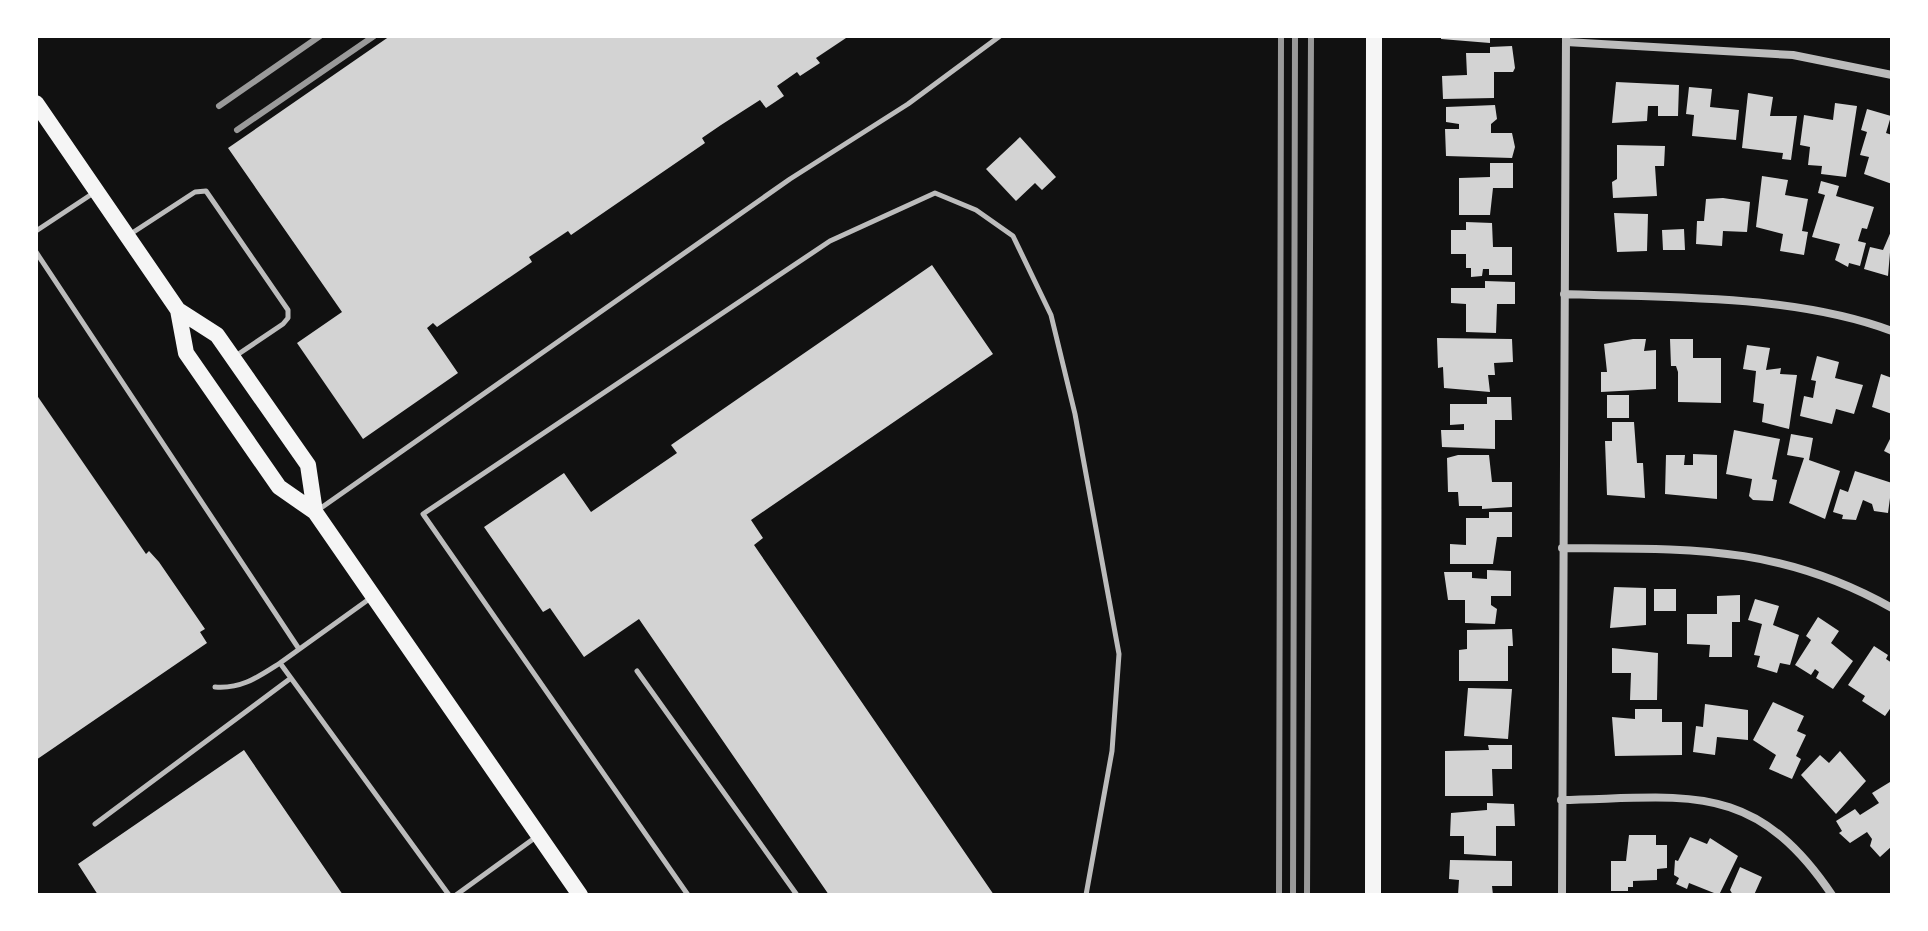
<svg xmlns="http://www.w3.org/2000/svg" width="1928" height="931" viewBox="0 0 1928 931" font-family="'Roboto Condensed',sans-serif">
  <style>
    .building { fill: #d3d3d3 }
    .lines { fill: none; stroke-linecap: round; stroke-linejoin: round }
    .service { stroke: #bcbcbc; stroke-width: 5 }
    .minor { stroke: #bcbcbc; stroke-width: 8 }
    .secondary { stroke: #f5f5f5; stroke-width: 16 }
    .rail { stroke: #9a9a9a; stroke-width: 6 }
  </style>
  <rect width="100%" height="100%" fill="#111"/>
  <path class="building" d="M390,36H849L816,58L820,63L800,76L797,72L777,86L784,96L766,108L760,100L721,125L702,138L705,143L571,235L568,231L529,257L532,262L437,327L433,323L427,328L458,373L363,439L297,343L342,312L228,148Z
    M1441,36H1490V43L1441,39Z
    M1512,46L1515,68L1513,72H1494V98L1443,99L1442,76L1467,75L1466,53H1490V47Z
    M1616,82L1679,85L1678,116H1658V106H1648L1647,121L1612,123Z
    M1689,87L1712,89L1710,107L1739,110L1736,140L1692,136L1694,115L1686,114Z
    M1748,93L1773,97L1770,116H1797L1791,160L1782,159L1783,153L1742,148Z
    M1835,103L1857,106L1846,177L1821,174L1822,166L1808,165L1810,147L1800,145L1804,115L1833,120Z
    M1495,105L1497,119L1491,124V133H1512L1515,147L1512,158L1446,156L1445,129H1459V124L1446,122V107Z
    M1867,109L1891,116L1886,133L1892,135V184L1864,174L1869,157L1860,155L1867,132L1861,130Z
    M1020,137L1056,177L1042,190L1035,183L1016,201L986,169Z
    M1617,145L1665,146L1664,166H1655L1657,196L1613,198L1612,182L1617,179Z
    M1490,163H1513V188H1493L1490,215H1459V178L1490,177Z
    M1762,176L1788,180L1785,195L1808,199L1802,231L1808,232L1804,255L1780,251L1783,234L1756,227Z
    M1821,181L1839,186L1836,196L1874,207L1867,229L1862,228L1858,241L1866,243L1860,266L1849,263L1848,267L1835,260L1840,244L1812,237L1825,195L1818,193Z
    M1723,198L1750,202L1747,232L1723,231L1722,246L1696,244L1697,221H1704L1706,199Z
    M1614,213L1648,214L1647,251L1617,252Z
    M1466,222L1492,223L1493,247H1512V275H1489V269H1483L1482,276L1471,277V268H1466V254H1451V230H1466Z
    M1684,229L1685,250H1663L1662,230Z
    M1892,229L1888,276L1864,269L1870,247L1883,250Z
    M932,265L993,354L751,520L763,538L754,545L994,895H829L639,619L584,657L550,608L543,612L484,527L564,473L591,512L677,453L671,445Z
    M1485,281L1515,282V304H1497L1496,333L1466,332V304L1451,303V288H1485Z
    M1437,338L1512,339L1513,362L1494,363L1495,375H1488L1490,392L1444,388L1443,367L1438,368Z
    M1633,339H1646L1644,351L1656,350V389L1601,392V372H1607L1604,344Z
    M1670,339H1693V358H1721V403L1678,402V372L1676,366H1671Z
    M1747,345L1770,348L1766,370L1781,368L1780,374L1797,375L1789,429L1762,422L1764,404L1753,402L1756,371L1743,369Z
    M1817,356L1839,362L1835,378L1863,385L1854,414L1836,409L1832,424L1800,416L1804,396L1813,398L1816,381L1811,380Z
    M1881,374L1892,378V414L1872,407Z
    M36,394L146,554L149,551L159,562L205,629L200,632L207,643L36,760Z
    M1607,395H1629V418H1607Z
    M1487,397H1511L1512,420H1495V449L1442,447L1441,430H1464V424L1450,425V404H1487Z
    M1612,422H1634L1637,463H1643L1645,498L1607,495L1605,441H1612Z
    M1734,430L1780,439L1772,479L1777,480L1773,501L1753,500L1749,496L1752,479L1726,474Z
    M1791,434L1813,438L1809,460L1840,471L1825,519L1789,503L1804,458L1787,455Z
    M1892,435V455L1884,451Z
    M1693,454L1717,455V499L1665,494L1666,455H1685L1684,465H1693Z
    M1458,455H1489L1492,482H1512V507L1482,509V506H1459L1458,492H1448L1447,458Z
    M1855,471L1892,483L1888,513L1874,511L1872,504L1863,500L1856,520L1842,519L1843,515L1833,512L1840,489L1848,492Z
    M1489,512H1512V537H1497L1493,564H1450V544L1466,545V518H1489Z
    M1487,570L1511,571V596H1491V605L1497,609L1495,624L1465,623V600H1448L1444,572H1472V578L1487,579Z
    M1614,587L1646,588V625L1610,628Z
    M1654,589H1676V611H1654Z
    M1740,595V622H1732V657H1709L1710,645L1687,644V614H1717V596Z
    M1755,599L1779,606L1773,625L1799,635L1790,665L1780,663L1777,673L1757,667L1760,656L1754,655L1762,624L1748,620Z
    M1818,617L1839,631L1831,643L1853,661L1833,689L1816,678L1819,672L1815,669L1811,675L1795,665L1811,640L1806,636Z
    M1512,629L1513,646H1508V681H1459V650L1467,649V630Z
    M1874,646L1888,655L1886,659L1892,663V706L1885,716L1862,701L1865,696L1848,685Z
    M1612,648L1658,653L1657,700H1630L1631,673H1612Z
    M1468,688L1512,689L1508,739L1464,736Z
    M1773,702L1804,716L1797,731L1806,735L1796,756L1801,759L1792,779L1769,769L1776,755L1753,740Z
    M1705,704L1748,710V740L1717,737L1715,755L1693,752L1696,726L1703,727Z
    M1635,709H1662V722H1682V755L1615,756L1612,717L1635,719Z
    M1488,745H1512V769H1492L1493,796H1445V751L1489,750Z
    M244,750L343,895H98L78,864Z
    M1840,751L1866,781L1836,814L1801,775L1820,755L1829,763Z
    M1890,782L1892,846L1880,857L1870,846L1872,839L1867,832L1850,843L1839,833L1842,831L1836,821L1855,809L1860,815L1879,803L1872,793Z
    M1487,803L1514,804L1515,826H1496V856L1464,854V836H1450L1451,813L1487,810Z
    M1629,835H1656V845H1667V868L1657,869V880L1633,881V887H1628V891H1611V861H1626Z
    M1690,837L1707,844L1710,838L1738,856L1719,895L1689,883L1687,889L1676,884L1679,878L1674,875L1675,860L1678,861Z
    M1450,860L1512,861V886H1492L1493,895H1458L1459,880L1449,879Z
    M1740,867L1762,877L1754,895H1733L1730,890Z"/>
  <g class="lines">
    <path class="service" d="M36,231L95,192
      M129,235L195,192L206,191L288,310V318L283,324L234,357
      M36,252L299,649
      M318,510L790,179L908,104L1000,36
      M372,597L280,663L449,895
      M637,671L797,895
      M215,687C242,689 258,677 280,663
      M95,824L291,678
      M456,895L536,837
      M688,895L423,514L830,241L935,193L976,210L1013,236L1051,315L1075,414L1119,654L1112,751L1086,895"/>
    <path class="minor" d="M1566,42L1793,55L1892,75
      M1564,294C1669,298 1793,294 1892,331
      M1562,548C1687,549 1779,544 1892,608
      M1561,800C1686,798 1753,778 1832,895
      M1562,895L1566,36"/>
    <path class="secondary" d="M36,103L178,310L217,335L308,465L315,512
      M178,310L186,353L279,487L315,512L580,895
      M1373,895L1374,36"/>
    <path class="rail" d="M219,106L320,36
      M237,130L374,36
      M1279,895L1281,36
      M1293,895L1295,36
      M1307,895L1311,36"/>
  </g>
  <rect width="1928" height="931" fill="none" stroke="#ffffff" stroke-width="76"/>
</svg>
